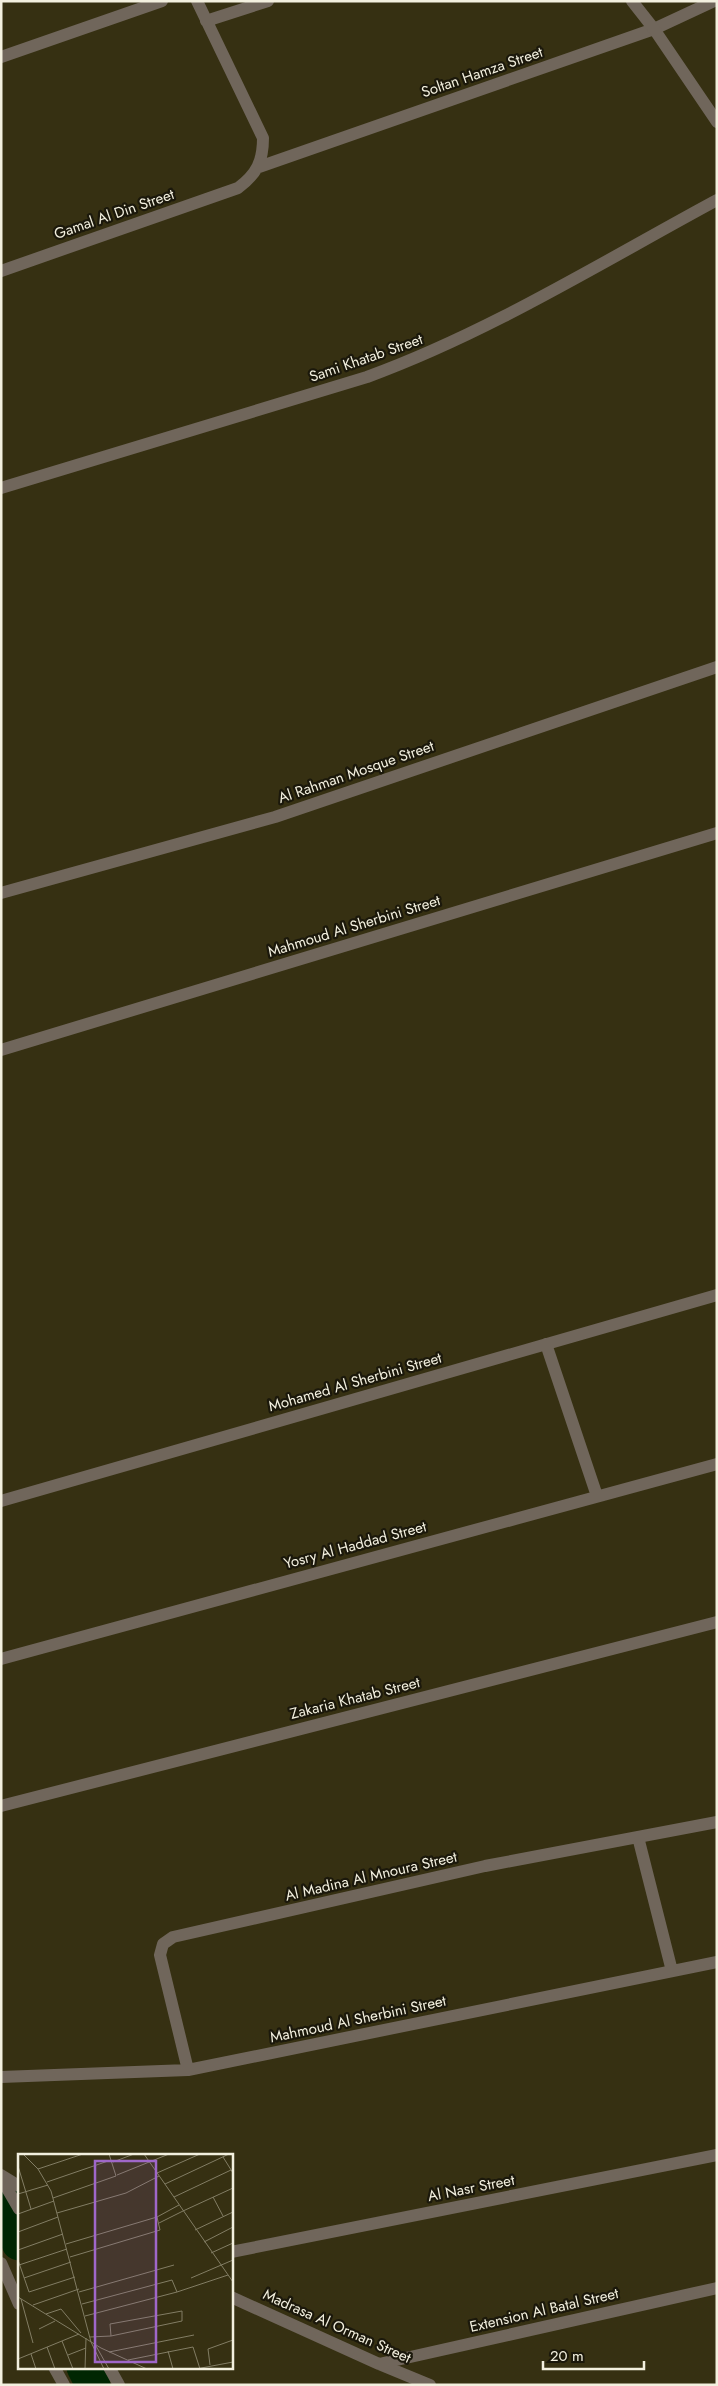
<svg xmlns="http://www.w3.org/2000/svg" width="718" height="2386" viewBox="0 0 718 2386" font-family="Jost,sans-serif">
  <style>
    .lines { fill: none; stroke-linecap: round; stroke-linejoin: round }
    .canal { stroke: #002602; stroke-width: 35 }
    .minor { stroke: #70665b; stroke-width: 12 }
    .tertiary { stroke: #70665b; stroke-width: 12 }
    .labels { text-anchor: middle; dominant-baseline: central; stroke-width: 4.5; stroke-linejoin: round; paint-order: stroke }
    .street-label { font-size: 15px; fill: #f3f0df; stroke: #1b180b }
    .inset-road { fill: none; stroke: #827d64; stroke-width: 1 }
    .view { fill: #9f67c9; fill-opacity: 0.15; stroke: #9f67c9; stroke-width: 2.5 }
    .inset-edge { fill: none; stroke: #f3f0df; stroke-width: 2.5 }
  </style>
  <rect width="100%" height="100%" fill="#363012"/>
  <g class="lines">
    <path class="canal" d="M1,2198L19,2243
      M84,2367L93,2385"/>
    <path class="minor" d="M206,21L268,1
      M1,57L162,1
      M259,167L654,29L714,1
      M1,271L238,188C257,174 263,161 263,138L197,1
      M1,488L367,377C490,332 602,262 717,200
      M1,893L275,817L717,667
      M1,1050L717,833
      M546,1344L597,1496
      M1,1501L717,1295
      M1,1659L717,1464
      M1,1806L717,1622
      M638,1837L672,1971
      M188,2070L160,1955L163,1944L173,1937L485,1866L717,1822
      M1,2077L188,2070L717,1962
      M1,2175L19,2186
      M1,2178L19,2209
      M231,2252L717,2155
      M1,2263L19,2304
      M231,2297L379,2364L430,2385
      M379,2364L717,2288
      M54,2367L64,2385
      M109,2367L119,2385"/>
    <path class="tertiary" d="M632,1L654,29L717,122"/>
  </g>
  <g class="labels">
    <g class="street-label">
      <text transform="translate(482 72) rotate(-19)">Soltan Hamza Street</text>
      <text transform="translate(114 214) rotate(-19)">Gamal Al Din Street</text>
      <text transform="translate(366 358) rotate(-19)">Sami Khatab Street</text>
      <text transform="translate(356 772) rotate(-19)">Al Rahman Mosque Street</text>
      <text transform="translate(354 926) rotate(-17)">Mahmoud Al Sherbini Street</text>
      <text transform="translate(355 1382) rotate(-16)">Mohamed Al Sherbini Street</text>
      <text transform="translate(355 1545) rotate(-15)">Yosry Al Haddad Street</text>
      <text transform="translate(355 1698) rotate(-14)">Zakaria Khatab Street</text>
      <text transform="translate(371 1876) rotate(-13)">Al Madina Al Mnoura Street</text>
      <text transform="translate(358 2019) rotate(-12)">Mahmoud Al Sherbini Street</text>
      <text transform="translate(471 2188) rotate(-11)">Al Nasr Street</text>
      <text transform="translate(544 2310) rotate(-13)">Extension Al Batal Street</text>
      <text transform="translate(337 2326) rotate(24)">Madrasa Al Orman Street</text>
    </g>
  </g>
  <g transform="translate(18 2154)">
    <rect width="215" height="215" fill="#363012"/>
    <path class="inset-road" d="M5,0L20,15L33,37L73,188L86,215M126,0L215,128M205,3L215,19M95,8L116,0M0,12L13,55M20,15L65,0M139,19L182,0M99,21L151,0M29,28L93,6M147,30L211,0M0,40L30,31M156,43L213,16M195,43L205,62M35,44L98,22L91,0M165,57L215,34M39,59L108,39L141,22M0,60L36,47M141,69L165,57M177,76L215,58M0,78L40,63M186,88L215,73M48,90L139,63L161,51M0,96L45,80M193,99L215,89M52,103L142,76L139,63M0,106L11,138L57,123M1,111L49,95M6,124L53,108M173,124L215,106M61,138L156,111M0,143L83,194L129,215M3,145L15,189M64,150L154,126L159,138M15,151L61,135M28,160L43,155L63,179M67,162L159,138L210,121M21,175L37,167M72,183L93,182L164,167V157L92,170L93,182M44,187L55,215M78,192L91,215M29,193L37,215M150,197L155,215M91,198L176,181M13,200L18,215M50,201L68,194M0,205L61,180M110,206L175,193L182,215M192,211L190,195L215,186M67,215L68,184M178,215L215,208"/>
    <path class="view" d="M77,7H138V208H77Z"/>
    <rect width="215" height="215" class="inset-edge"/>
  </g>
  <rect width="718" height="2386" fill="none" stroke="#f3f0df" stroke-width="5"/>
  <path d="M543 2361v8h101v-8" fill="none" stroke="#f3f0df" stroke-width="2.5"/>
  <text x="550" y="2361" font-size="15" fill="#f3f0df" stroke="#1b180b" stroke-width="4" paint-order="stroke">20 m</text>
</svg>
